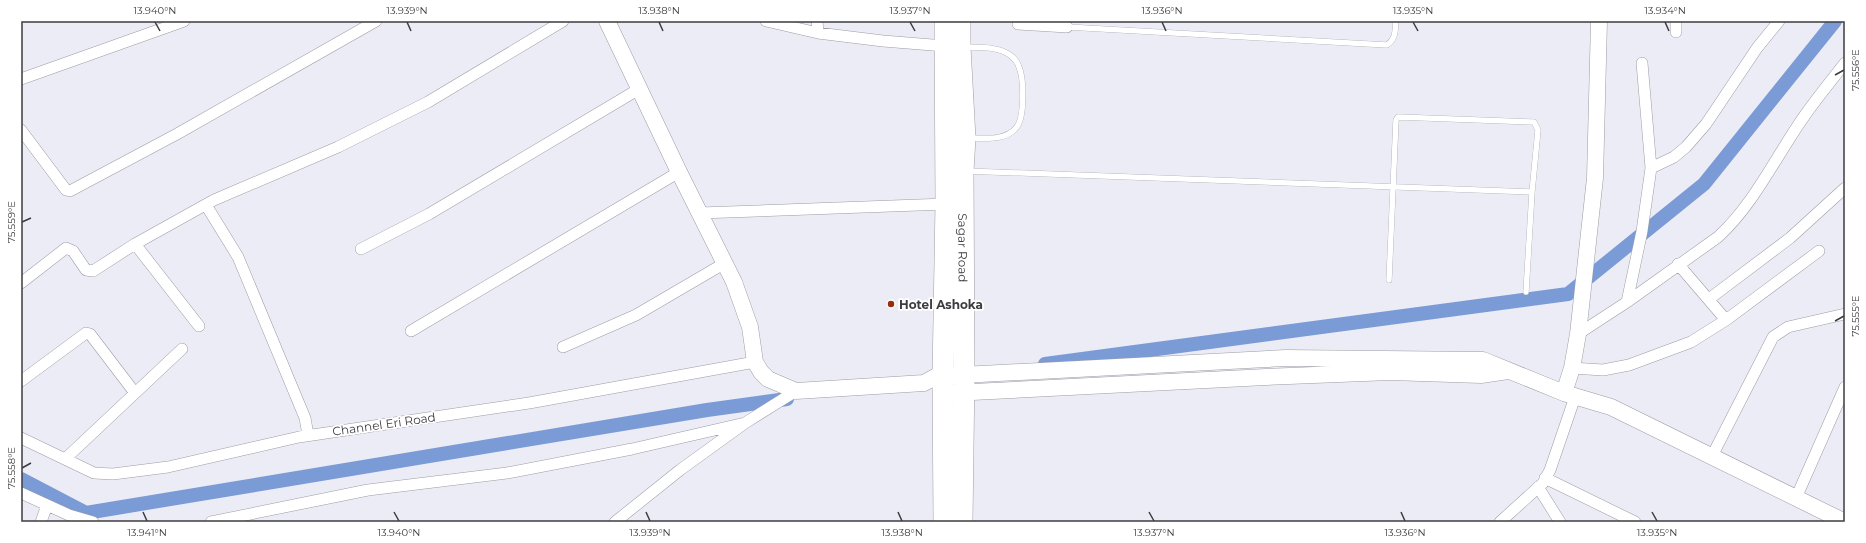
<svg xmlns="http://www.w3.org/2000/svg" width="1866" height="543" viewBox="0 0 1866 543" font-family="Montserrat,sans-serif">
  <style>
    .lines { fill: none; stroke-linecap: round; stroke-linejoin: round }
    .canal { stroke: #7b9bd6; stroke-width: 14 }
    .lane-casing { stroke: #9d9ca5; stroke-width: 6 }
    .street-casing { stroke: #9d9ca5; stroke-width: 12 }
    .secondary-casing { stroke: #9d9ca5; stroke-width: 17 }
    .highway-casing { stroke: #9d9ca5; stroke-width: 22 }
    .lane { stroke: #fff; stroke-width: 5.5 }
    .street { stroke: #fff; stroke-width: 11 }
    .secondary { stroke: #fff; stroke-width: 16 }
    .highway { stroke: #fff; stroke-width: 21 }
    .ticks { fill: none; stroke: #3c3c40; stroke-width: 1.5 }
    .poi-dot { fill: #952e09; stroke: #fff; stroke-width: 1.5 }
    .labels { text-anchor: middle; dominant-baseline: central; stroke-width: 3.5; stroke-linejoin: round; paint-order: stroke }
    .street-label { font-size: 12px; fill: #3c3c40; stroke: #fff }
    .poi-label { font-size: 12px; font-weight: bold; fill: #3c3c40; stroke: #fff; text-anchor: start }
    .neatline { fill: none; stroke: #3c3c40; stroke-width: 1.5 }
    .ticks-label { font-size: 10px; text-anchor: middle; fill: #3c3c40 }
  </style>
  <rect width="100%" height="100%" fill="#ececf6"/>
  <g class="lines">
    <path class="canal" d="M1045,364L1568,294L1704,184L1835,21
      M21,479L86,513L707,410L787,399"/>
    <defs>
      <path id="lane" d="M1067,27L1387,45C1396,39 1395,31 1396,21
        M965,47C979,48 997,46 1010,55C1014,58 1018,63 1019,67C1024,79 1025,118 1016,128C1005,141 985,138 970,138
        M966,171L1532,192
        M1389,280L1396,120L1398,117L1534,122L1538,130L1532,192L1526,292"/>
      <path id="street" d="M766,21L818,33L883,41L945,46
        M817,21L818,33
        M1018,24L1067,27
        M1676,32V21
        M21,79L184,21
        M21,130L66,190L70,191L177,134L376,21
        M1651,168L1674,157L1686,147L1706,124L1757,48L1779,21
        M206,205L238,257L305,418L308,435
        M700,213L946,204
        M135,244L199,326
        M361,249L429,214L639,89
        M1678,264L1726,320
        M21,283L66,248L73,251L86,270L93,271L135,244L214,200L338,147L428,102L563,21
        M1709,299L1790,238L1845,188
        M1627,302L1642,231L1651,168L1642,63
        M411,331L679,172
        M1578,334L1627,302L1718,237C1754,204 1775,158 1803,118C1816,99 1831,81 1845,63
        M563,347L636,315L725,263
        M1572,368L1603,370L1629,365L1691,342L1726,320L1819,251
        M21,381L86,333L90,334L135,393
        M21,438L94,473L113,474L168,467L299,437L529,403L755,362
        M1712,456L1773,337L1788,327L1845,314
        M65,459L182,349
        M1545,478L1635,522
        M1538,487L1560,522
        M21,493L69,515L93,522
        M1796,498L1845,387
        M41,522L47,505
        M211,522L368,490L507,473L632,449L745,423
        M615,522L680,470L745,423L796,391
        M1500,522L1543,483L1550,470L1575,397"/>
      <path id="secondary" d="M607,21L679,172L734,282L750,327L755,362L761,372L768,379L796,391L924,383L935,377L943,376L1286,358L1483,360L1564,393L1611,407L1845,522
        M952,393L1266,377L1390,372L1481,375L1508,371
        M1564,393L1572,368L1578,334L1595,178L1599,21"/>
      <g id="highway">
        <path id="s1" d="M960,21V47L965,138L963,171L964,374L962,522"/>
        <path d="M944,522L943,376L946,204L945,21"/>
      </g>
    </defs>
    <use href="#lane" class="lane-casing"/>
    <use href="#street" class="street-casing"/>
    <use href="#secondary" class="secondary-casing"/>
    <use href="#highway" class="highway-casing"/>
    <use href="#lane" class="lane"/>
    <use href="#street" class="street"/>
    <use href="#secondary" class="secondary"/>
    <use href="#highway" class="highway"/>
  </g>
  <path class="ticks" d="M155,22L160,31M407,22L411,31M659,22L663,31M910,22L915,31M1162,22L1166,31M1413,22L1418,31M1665,22L1669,31M1835,75L1844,70M22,222L31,218M1835,321L1844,316M22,468L31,463M143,512L147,521M394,512L399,521M646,512L650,521M898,512L902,521M1149,512L1154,521M1401,512L1405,521M1652,512L1657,521"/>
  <circle class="poi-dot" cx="891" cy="304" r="4"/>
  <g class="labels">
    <g class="street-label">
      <text stroke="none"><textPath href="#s1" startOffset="227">Sagar Road</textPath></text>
      <text transform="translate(384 424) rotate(-8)">Channel Eri Road</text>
    </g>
    <g class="poi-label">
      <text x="899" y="304">Hotel Ashoka</text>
    </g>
  </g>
  <rect width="1866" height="543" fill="none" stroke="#ffffff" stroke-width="44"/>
  <rect x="22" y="22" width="1822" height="499" class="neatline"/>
  <g class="ticks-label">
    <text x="155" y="14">13.940°N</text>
    <text x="407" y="14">13.939°N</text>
    <text x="659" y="14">13.938°N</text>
    <text x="910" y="14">13.937°N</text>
    <text x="1162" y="14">13.936°N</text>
    <text x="1413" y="14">13.935°N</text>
    <text x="1665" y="14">13.934°N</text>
    <text transform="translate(1855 70) rotate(-90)" y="4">75.556°E</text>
    <text transform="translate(11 222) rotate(-90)" y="4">75.559°E</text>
    <text transform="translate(1855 316) rotate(-90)" y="4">75.555°E</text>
    <text transform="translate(11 468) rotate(-90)" y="4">75.558°E</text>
    <text x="147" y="536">13.941°N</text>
    <text x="399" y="536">13.940°N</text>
    <text x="650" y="536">13.939°N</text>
    <text x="902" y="536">13.938°N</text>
    <text x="1154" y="536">13.937°N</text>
    <text x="1405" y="536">13.936°N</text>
    <text x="1657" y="536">13.935°N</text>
  </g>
</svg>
